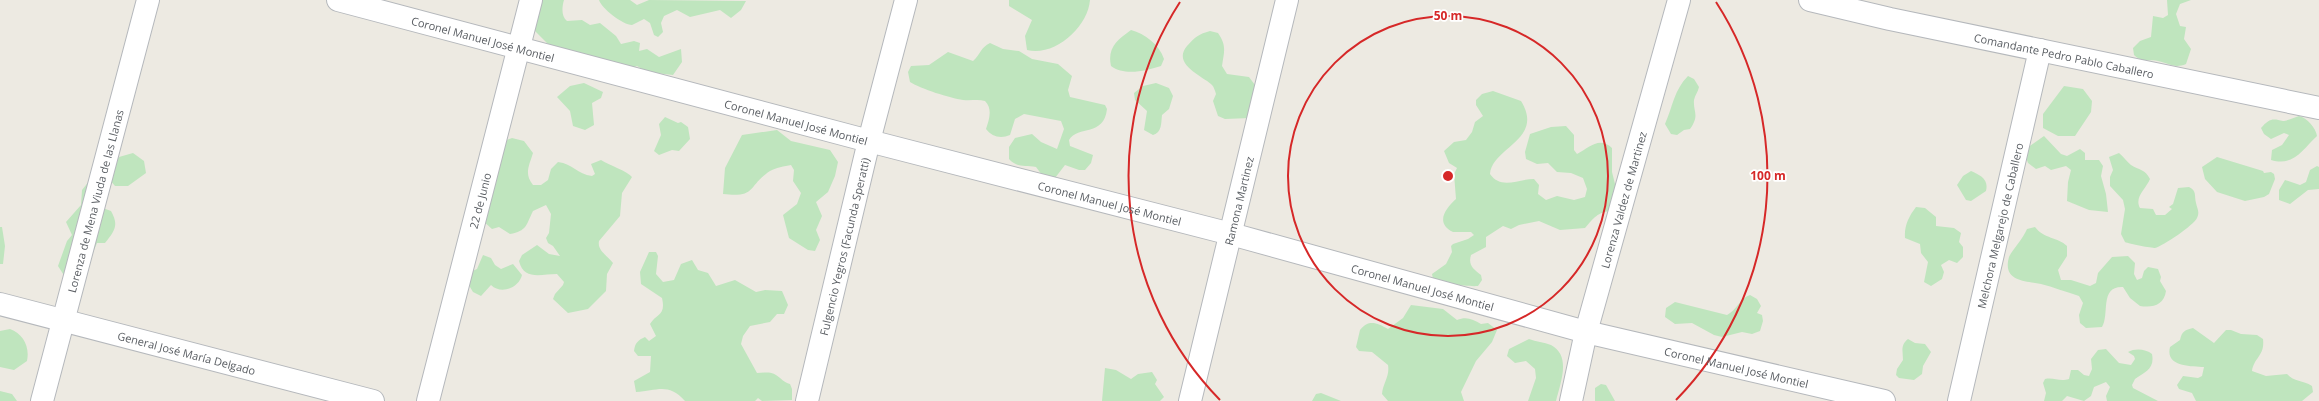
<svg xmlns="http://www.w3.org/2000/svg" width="2319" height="401" viewBox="0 0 2319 401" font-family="'Open Sans',sans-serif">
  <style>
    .green { fill: #bfe5be }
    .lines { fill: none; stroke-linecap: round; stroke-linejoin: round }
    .minor-casing { stroke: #b5b8bc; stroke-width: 24 }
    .minor { stroke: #fff; stroke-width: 22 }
    .ring { fill: none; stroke: #d62828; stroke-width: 2 }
    .labels { text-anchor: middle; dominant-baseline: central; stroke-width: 3.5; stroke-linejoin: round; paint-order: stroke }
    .street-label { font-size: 11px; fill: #5a5e63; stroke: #fff }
    .centre { fill: #d62828; stroke: #fff; stroke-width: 2 }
    .ring-label { font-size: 12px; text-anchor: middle; font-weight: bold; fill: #d62828; stroke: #fff; stroke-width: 3.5; stroke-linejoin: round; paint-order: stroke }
  </style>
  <rect width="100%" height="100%" fill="#edeae2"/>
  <path class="green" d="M539,0H564C562,7 561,16 567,21L582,20L590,25L600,23L616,36L621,44L634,41L640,43L639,51L647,49L659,57L681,49L682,62L673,75L647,72L637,66L629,69L550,46L535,31L534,19Z
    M599,0H630L637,5L649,0L746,1L741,10L731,18L720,10L690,17L677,10L664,16L661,23L663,32L658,37L654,35L650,23L644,19L632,25C623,25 601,8 599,0Z
    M1009,0H1090C1088,27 1055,57 1027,50L1025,36L1032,20L1009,6Z
    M2167,0H2191L2180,4L2176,14L2180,26L2186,27L2184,39L2191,49L2186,64C2174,69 2169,63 2158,61C2148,59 2142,63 2134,55L2133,48L2140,41L2151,37L2153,16L2163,18L2168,15Z
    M1131,30C1145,34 1159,44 1164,59L1161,66C1146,71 1124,76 1111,66C1107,48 1117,40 1131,30Z
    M1210,31L1218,33C1227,46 1224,52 1222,66L1227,74L1249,77L1258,89L1250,118L1225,119L1218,116L1213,101L1216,94C1215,91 1214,87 1212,85C1205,77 1171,65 1187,46C1195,37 1199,34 1210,31Z
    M990,43L1003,49L1019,51L1032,59L1058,64L1072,76L1068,90L1070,97L1105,105L1107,109C1104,137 1078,125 1069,140L1070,146L1093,155L1091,163L1085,170H1079L1065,165L1055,178L1042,175L1036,167C1025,165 1017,168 1009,159V147L1015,138L1032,134L1041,142L1057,149L1064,129L1061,121L1024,114L1015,119L1010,135C1001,139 992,137 986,129C989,120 993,109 985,101C978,99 971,101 963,100C950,98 921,89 910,82L908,72L911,66L929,65L948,52L973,61C980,55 981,47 990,43Z
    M1688,76L1694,79L1699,87C1698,92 1695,95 1694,100C1693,112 1700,115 1690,129L1684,130L1677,135L1671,134L1665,124C1673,106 1674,90 1688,76Z
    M584,83L603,92L601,98L592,103L594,125L585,130L573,126L570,111L557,97L570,86Z
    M1156,83L1169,88L1173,96L1169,109L1162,115C1161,124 1162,132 1153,135L1144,130L1147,111L1135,100L1134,93L1143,86Z
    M2064,86L2083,89L2092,101L2091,112L2075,136H2058L2043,128V114Z
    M1493,91L1521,101C1545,140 1492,147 1490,174C1501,190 1518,179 1534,179L1539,185L1538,194L1546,200L1557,196L1574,200L1585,197L1587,189L1583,178L1571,173L1557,172L1548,163L1537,164L1526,159L1525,152L1530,134L1551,127L1566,126L1574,135V150L1577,154C1589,148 1599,136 1612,148V172L1618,196L1612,211C1597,212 1594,218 1585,228L1560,230L1539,221L1519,225L1511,229L1503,226L1486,237V247L1471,255C1468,265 1473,269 1481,275L1482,280L1478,286C1468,287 1442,283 1433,279L1432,274L1446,264L1452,252L1451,246L1453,244L1468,239L1474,235L1471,232H1453C1435,223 1445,209 1456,199L1454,174L1457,168L1449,163L1444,151L1454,142L1466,140L1472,132L1475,122L1483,116L1476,105V100L1482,94Z
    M2299,116C2307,118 2316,128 2317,136C2303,149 2294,167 2271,160L2272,150L2282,145L2289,135L2284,133L2271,139L2264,134L2261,128C2269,119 2272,118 2283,121C2287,121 2295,117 2299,116Z
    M665,117L678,123L681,122L688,127L690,139L679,151L672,150L659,155L654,151L661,135L659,124Z
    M777,130L791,141L830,150L838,162L835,176L828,192L816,202L822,216L816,230L820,240L815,251L808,250L789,238L783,215L797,204L801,193L793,181L794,170L791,165C785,166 775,168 770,171C747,186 757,198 723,194L725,168L742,135Z
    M2044,136L2061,154L2067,156L2080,149L2085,153V160H2099L2103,166L2101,176L2106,194L2108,212L2089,210L2067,201L2068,182L2071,170L2066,166L2051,170L2045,166L2036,169L2028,163L2025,155L2027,148Z
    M512,138L524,141L533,153C529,166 524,174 533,185H541L548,180L551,169L558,162C573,164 577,174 592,176L595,174L591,164L601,160C609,165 627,171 632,177L622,193L620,216L599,241C597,251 608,256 613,263L607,274L606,291L588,309L568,313L553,299L555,294L563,285L564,282L557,274C541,274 524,281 519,261L522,255L537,245L549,254L560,256L553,246L548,243L546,238L549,233L551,214L546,205L533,211C526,225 527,231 510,234L499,227L492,229L482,220L504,141Z
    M133,153L144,161L146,173L128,186H115L110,180L113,164L119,157Z
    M2119,153C2123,156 2127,162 2131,165C2139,170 2145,169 2150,179C2146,189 2134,197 2140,208L2153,209L2156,215H2165L2172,209L2169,207L2173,204L2178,188L2189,187C2197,191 2194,195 2196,203C2197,208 2200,212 2197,218C2194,225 2163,246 2155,248C2152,248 2129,244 2125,242L2121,234L2125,209L2123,200L2110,186V177L2113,170L2109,157Z
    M2217,157L2263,171L2264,173L2271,172L2274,174L2275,179L2269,194L2264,197L2245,201L2217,192L2205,179L2202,167Z
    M2317,166L2319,167V189L2308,190L2290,204L2279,200V190L2285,180L2300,185L2306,182L2310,170Z
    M1971,171C1980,175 1989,179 1986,191L1971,201L1966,200L1957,185L1963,176Z
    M90,180L100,207L111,211C119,225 115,231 105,243H97L89,262L67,280L58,266L67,241L72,235L66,222L81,205L82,190Z
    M1916,207L1925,208L1936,217V226L1954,228L1961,233L1959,242L1963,247V257L1957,263L1949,260L1941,265L1944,272L1942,279L1931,286L1924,282L1928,262L1921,253L1920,244L1905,238C1904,226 1909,216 1916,207Z
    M0,227H2L5,246L3,264H0Z
    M2035,227C2044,239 2058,237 2067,246V256L2058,270L2061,280H2071L2090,286L2096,283L2098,273L2112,257L2128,256L2135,263L2134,274L2137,280L2142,278L2144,271L2148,267L2158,269L2161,277L2160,281L2166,291C2164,305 2153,308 2140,306L2130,298L2123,287C2099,286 2110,314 2102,327L2086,328L2080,323L2079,315L2083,303L2079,296C2066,292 2053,287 2041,284C2026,281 2002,282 2009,257C2012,250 2023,239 2027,229Z
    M649,252H656L658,256L656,274L663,282L674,280L681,264L692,260L698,270L708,273L716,286L735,280L756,292L765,290L782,291L788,305L784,314H777L770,322L750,326L743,336L741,344L757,373C763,373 770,371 776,375C782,379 783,382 790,384L792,389V400L762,401L758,398L755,401H685C668,382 657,391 636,392L634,381L650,372L651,356H638L634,351C635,343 638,340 645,337L649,341L656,336L650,324C657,313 666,316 662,298L641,284L640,272Z
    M483,255L491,258L495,265L501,269L513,264L522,275C519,288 501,295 491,285L481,296L473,292L467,282L470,272L477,269Z
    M1750,295L1757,299L1761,306L1757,313L1762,315L1763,321L1760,331L1752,334L1742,332L1722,337L1714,335L1692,323L1675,324L1665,317L1666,308L1675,302L1727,315C1737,310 1740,298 1750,295Z
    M1411,305L1443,309L1457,320C1466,316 1473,319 1481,324L1488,323L1497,330L1492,342L1476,361L1461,392L1464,401H1388L1382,394C1383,383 1390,376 1388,365L1372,352L1359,351L1356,347L1360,330C1369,319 1377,323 1388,329L1403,318Z
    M2193,328L2214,343L2226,330H2231L2241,334L2257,335L2263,339C2265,356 2254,357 2252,371L2266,376L2287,374C2294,382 2303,380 2312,386L2313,392L2302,401H2196L2192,393L2179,389L2177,385L2183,376L2198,378L2202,376L2204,367C2191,366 2165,367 2170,347L2180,340C2182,331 2185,330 2193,328Z
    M10,329C23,334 30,346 27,361L14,370L0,367V331Z
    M1529,339C1536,342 1544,342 1551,345C1572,356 1560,384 1556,401H1528L1536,378L1535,369L1526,361L1515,363L1507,356L1509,349Z
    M1908,339L1915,343L1925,344L1931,352L1923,366L1922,374L1914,380L1899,378L1896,375L1897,369L1903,360C1903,352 1900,345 1908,339Z
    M2106,349L2119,363L2131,365L2135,359L2134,356L2128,352C2135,348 2146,349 2152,354C2155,369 2145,372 2135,379L2132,385L2133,388L2158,401H2107L2106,396L2110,387L2106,382L2094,387L2091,396L2084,401L2067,396L2062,401H2044L2046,393L2043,383L2045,379C2054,377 2059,382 2069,379L2071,370H2078L2084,375L2089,376L2092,369L2091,359L2098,350Z
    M1105,368L1116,370L1131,379L1138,374L1152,372L1157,380L1155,384L1164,397L1160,401H1102Z
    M1601,384L1606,385L1615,401H1595V388Z
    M0,391L12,394L17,401H0Z
    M1321,393L1341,401H1312L1316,394Z"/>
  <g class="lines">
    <defs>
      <g id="minor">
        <path id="s1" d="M338,0L869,141L1231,234L1586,332L1884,401"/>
        <path id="s2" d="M1810,0L1890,19L2319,108"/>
        <path id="s3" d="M0,304L373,401"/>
        <path id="s4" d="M42,401L148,0"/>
        <path id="s5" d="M428,401L531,0"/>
        <path id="s6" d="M807,401L869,141L906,0"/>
        <path id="s7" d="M1190,401L1287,0"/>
        <path id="s8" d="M1571,401L1586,332L1679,0"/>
        <path id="s9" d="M1959,401L2040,50"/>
      </g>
    </defs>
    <use href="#minor" class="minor-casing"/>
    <use href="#minor" class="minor"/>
  </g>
  <g class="ring">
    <circle cx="1448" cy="176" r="160"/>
    <path d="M1220 400A320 320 0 0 1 1180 2M1716 2A320 320 0 0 1 1676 400"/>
  </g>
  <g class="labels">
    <g class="street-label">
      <text stroke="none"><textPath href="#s1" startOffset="150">Coronel Manuel José Montiel</textPath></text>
      <text stroke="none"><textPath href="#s2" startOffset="260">Comandante Pedro Pablo Caballero</textPath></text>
      <text stroke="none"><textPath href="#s1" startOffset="474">Coronel Manuel José Montiel</textPath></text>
      <text stroke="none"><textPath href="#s4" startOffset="207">Lorenza de Mena Viuda de las Llanas</textPath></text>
      <text stroke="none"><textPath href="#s8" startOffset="208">Lorenza Valdez de Martinez</textPath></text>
      <text stroke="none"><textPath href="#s5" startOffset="207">22 de Junio</textPath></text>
      <text stroke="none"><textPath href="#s7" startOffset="206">Ramona Martinez</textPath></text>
      <text stroke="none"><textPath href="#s1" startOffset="798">Coronel Manuel José Montiel</textPath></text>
      <text stroke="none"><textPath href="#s9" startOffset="180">Melchora Melgarejo de Caballero</textPath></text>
      <text stroke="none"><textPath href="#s6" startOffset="159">Fulgencio Yegros (Facunda Speratti)</textPath></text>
      <text stroke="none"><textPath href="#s1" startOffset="1122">Coronel Manuel José Montiel</textPath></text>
      <text stroke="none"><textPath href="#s3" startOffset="193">General José María Delgado</textPath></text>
      <text stroke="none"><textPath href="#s1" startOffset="1446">Coronel Manuel José Montiel</textPath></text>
    </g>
  </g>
  <circle cx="1448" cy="176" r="6" class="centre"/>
  <g class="ring-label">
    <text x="1448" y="20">50 m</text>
    <text x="1768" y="180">100 m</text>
  </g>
</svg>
